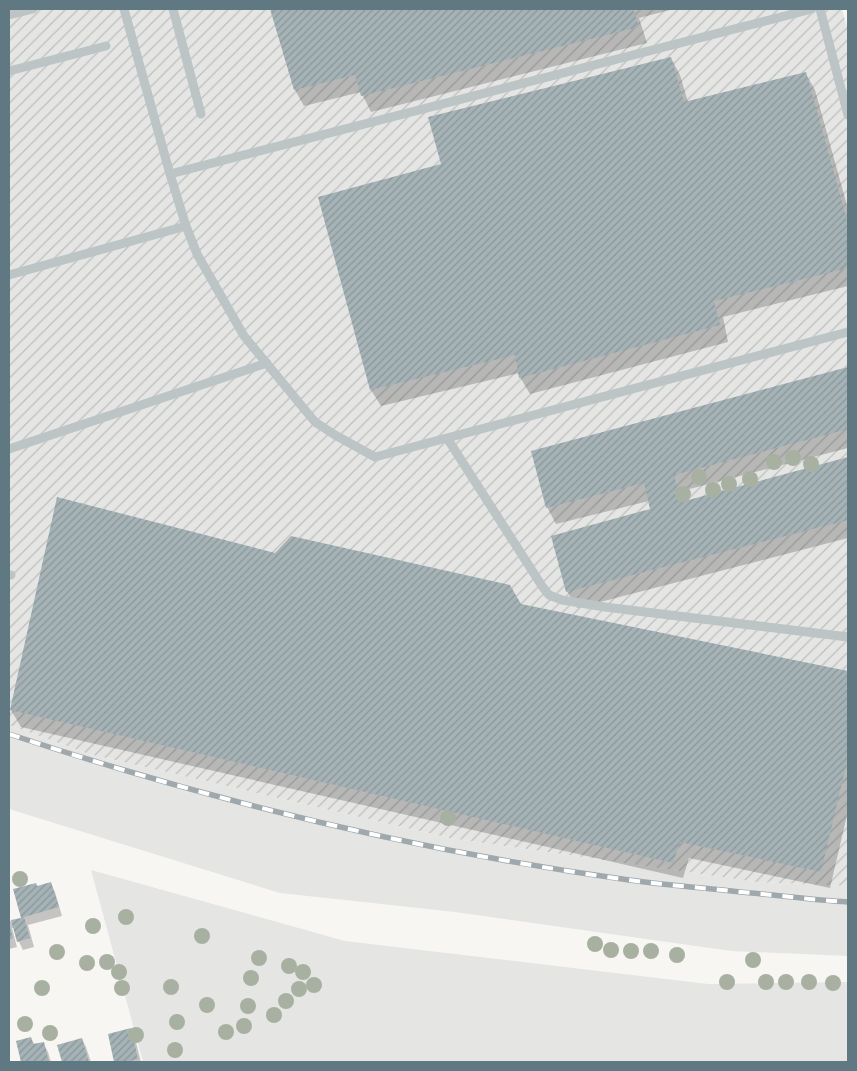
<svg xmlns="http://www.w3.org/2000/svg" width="857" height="1071" viewBox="0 0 857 1071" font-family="Cabin,sans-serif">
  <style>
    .built { fill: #e5e6e4 }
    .industrial { fill: url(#industrial-furrows) }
    .shadow { fill: #0003 }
    .building { fill: url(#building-hatch) }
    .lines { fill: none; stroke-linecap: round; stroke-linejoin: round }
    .lane { stroke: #bcc4c6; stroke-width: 9 }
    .rail-casing { stroke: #9ea8ad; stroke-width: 5.5 }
    .rail { stroke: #fff; stroke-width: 4; stroke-dasharray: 11; stroke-linecap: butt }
    .tree { fill: #a8b1a1 }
  </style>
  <defs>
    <pattern id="industrial-furrows" width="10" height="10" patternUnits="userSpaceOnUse" patternTransform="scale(1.25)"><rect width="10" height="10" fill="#e5e6e4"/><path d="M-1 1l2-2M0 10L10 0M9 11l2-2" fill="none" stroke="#bdbfbe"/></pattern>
    <pattern id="building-hatch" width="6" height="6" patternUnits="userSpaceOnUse" patternTransform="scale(1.25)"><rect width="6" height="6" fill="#a5b2b6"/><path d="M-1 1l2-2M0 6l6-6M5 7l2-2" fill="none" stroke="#8a9699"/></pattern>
  </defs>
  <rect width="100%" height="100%" fill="#f7f6f3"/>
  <path class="built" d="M9,725L89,754L450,838L756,882L848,886V956L731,951L455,912L280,893L9,809Z
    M91,870L345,941L708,984L848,982V1062H143Z"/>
  <path class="industrial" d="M9,9H842L848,31V886L756,882L450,838L89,754L9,725Z"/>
  <path class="shadow" d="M272,9H674L639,18L647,43L371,112L361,92L304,106L295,90Z
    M671,58L680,75L688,102L806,74L815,90L848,209V286L723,317L728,342L530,394L520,377L519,373L381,406L371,390L320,198L443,165Z
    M848,368V448L682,491L685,502L848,458V538L577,608L567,591L651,510L649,501L556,524L547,507L533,452Z
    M275,554L848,672V811L830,888L689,858L683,878L21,727L11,710Z
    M51,884L55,892L62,916L28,925L34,947L23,950L19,942L15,928H12L17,947L9,949V917L11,922L22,918L37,888Z
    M130,1029L135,1038L141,1062H116L109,1035Z
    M31,1038L35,1045L43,1043L48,1052L51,1062H22L17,1041Z
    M82,1039L86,1047L91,1062H63L59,1045Z"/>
  <path class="building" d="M270,9H633L639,27L361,96L355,75L294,90Z
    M671,57L684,102L806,72L848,224V268L714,301L720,325L519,378L515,355L370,390L318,197L441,164L428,117Z
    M848,367V429L674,475L681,502L848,457V520L566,592L551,536L650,509L644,483L546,508L531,451Z
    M57,497L275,553L291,536L510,585L521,604L848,671V757L821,872L680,842L673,863L10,710Z
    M51,882L59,907L24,917L30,938L17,942L11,920L21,918L13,889L36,883L37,886Z
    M9,923L13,938L9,940Z
    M131,1028L138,1059L126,1062H114L108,1034Z
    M31,1037L33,1044L44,1042L49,1062H21L16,1041Z
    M82,1038L89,1062H62L57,1045Z"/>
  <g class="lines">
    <path class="lane" d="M124,9L170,174L186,226L197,254L244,336L315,422L335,435L375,457L848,332
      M173,9L201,114
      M820,9L848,115
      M9,15L33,9
      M9,71L106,46
      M170,174L812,9
      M9,275L186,226
      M447,438L542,586L549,595L562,600L605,607L848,637
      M9,449L267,363
      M9,575H11"/>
    <defs>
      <path id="rail" d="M9,734C211,801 418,851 629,880C666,885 704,888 741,892C777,895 812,900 848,902"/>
    </defs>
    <use href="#rail" class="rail-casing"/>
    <use href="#rail" class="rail"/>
  </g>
  <g class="tree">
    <circle cx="793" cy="458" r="8"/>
    <circle cx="774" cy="462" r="8"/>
    <circle cx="811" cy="464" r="8"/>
    <circle cx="699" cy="477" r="8"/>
    <circle cx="750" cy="479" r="8"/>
    <circle cx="729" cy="484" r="8"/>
    <circle cx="713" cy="490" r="8"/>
    <circle cx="683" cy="494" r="8"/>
    <circle cx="448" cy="818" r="8"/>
    <circle cx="20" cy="879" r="8"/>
    <circle cx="126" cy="917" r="8"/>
    <circle cx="93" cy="926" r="8"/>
    <circle cx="202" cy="936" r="8"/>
    <circle cx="595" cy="944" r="8"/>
    <circle cx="611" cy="950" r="8"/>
    <circle cx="631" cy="951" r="8"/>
    <circle cx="651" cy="951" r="8"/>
    <circle cx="57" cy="952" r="8"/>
    <circle cx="677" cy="955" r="8"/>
    <circle cx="259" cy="958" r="8"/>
    <circle cx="753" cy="960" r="8"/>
    <circle cx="107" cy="962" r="8"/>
    <circle cx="87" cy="963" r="8"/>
    <circle cx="289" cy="966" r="8"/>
    <circle cx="119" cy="972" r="8"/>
    <circle cx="303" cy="972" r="8"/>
    <circle cx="251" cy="978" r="8"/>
    <circle cx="727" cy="982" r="8"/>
    <circle cx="766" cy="982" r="8"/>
    <circle cx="786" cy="982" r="8"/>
    <circle cx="809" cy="982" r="8"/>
    <circle cx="833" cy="983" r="8"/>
    <circle cx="314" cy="985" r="8"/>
    <circle cx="171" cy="987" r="8"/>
    <circle cx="42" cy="988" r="8"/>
    <circle cx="122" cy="988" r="8"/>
    <circle cx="299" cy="989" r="8"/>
    <circle cx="286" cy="1001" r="8"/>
    <circle cx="207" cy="1005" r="8"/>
    <circle cx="248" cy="1006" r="8"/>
    <circle cx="274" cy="1015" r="8"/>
    <circle cx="177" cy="1022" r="8"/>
    <circle cx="25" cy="1024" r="8"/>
    <circle cx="244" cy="1026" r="8"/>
    <circle cx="226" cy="1032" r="8"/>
    <circle cx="50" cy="1033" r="8"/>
    <circle cx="136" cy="1035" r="8"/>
    <circle cx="175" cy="1050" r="8"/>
  </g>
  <rect width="857" height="1071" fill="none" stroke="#5f7881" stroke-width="20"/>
</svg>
